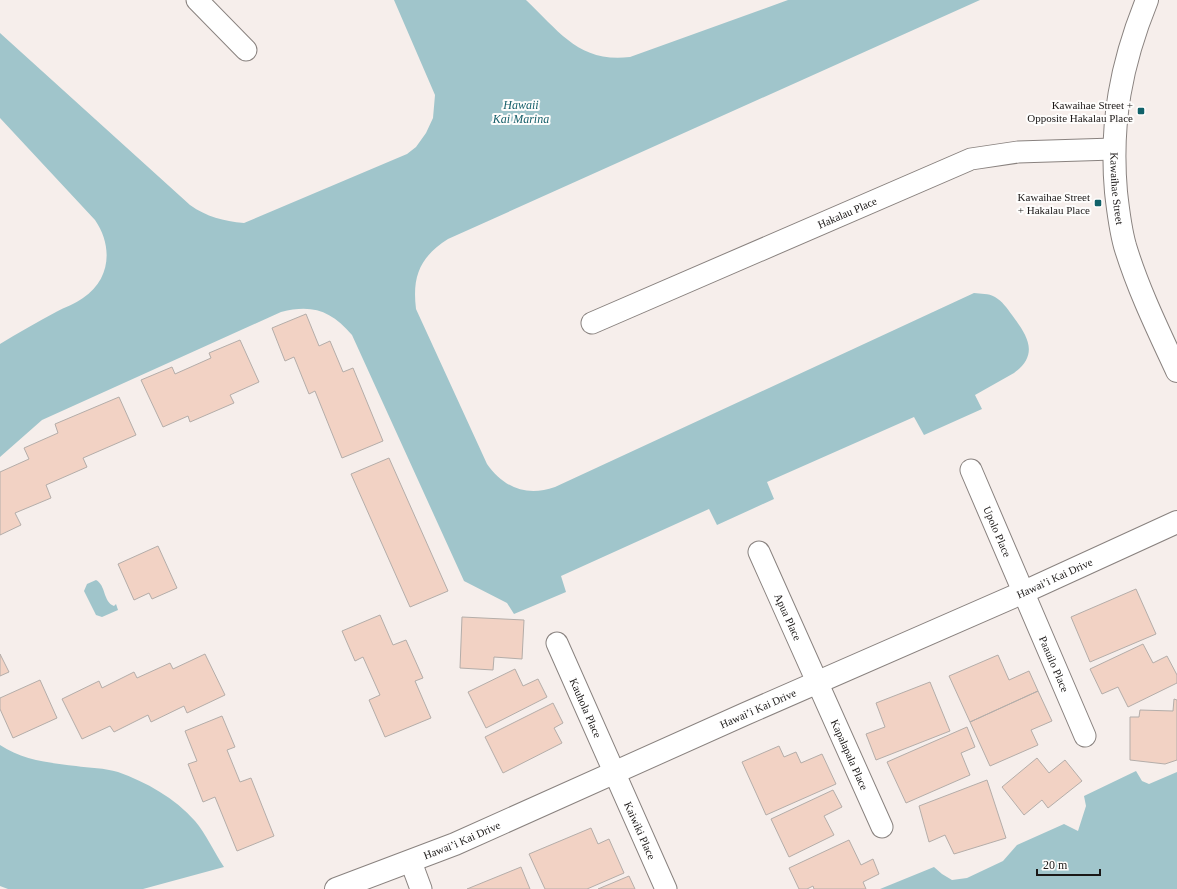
<svg xmlns="http://www.w3.org/2000/svg" width="1177" height="889" viewBox="0 0 1177 889" font-family="Georgia,serif">
  <style>
    .water { fill: #a0c5cb }
    .building { fill: #f2d2c4; stroke: #b4ada9 }
    .lines { fill: none; stroke-linecap: round; stroke-linejoin: round }
    .street-casing { stroke: #89827f; stroke-width: 23 }
    .secondary-casing { stroke: #89827f; stroke-width: 24 }
    .street { stroke: #fff; stroke-width: 21 }
    .secondary { stroke: #fff; stroke-width: 22 }
    .poi-dot { fill: #116169; stroke: #fefdfc; stroke-width: 1.5 }
    .labels { text-anchor: middle; dominant-baseline: central; stroke-width: 4; stroke-linejoin: round; paint-order: stroke }
    .poi-label { font-size: 11px; fill: #1b1817; stroke: #fefdfc; text-anchor: end }
    .street-label { font-size: 11px; fill: #1b1817; stroke: #fefdfc }
    .water-label { font-size: 12px; font-style: italic; fill: #17606b; stroke: #fefdfc }
  </style>
  <rect width="100%" height="100%" fill="#f6eeeb"/>
  <path class="water" d="M394,0H526C560,32 579,63 630,57L788,0H980L448,239C420,257 412,276 416,309L487,464C504,488 527,497 555,487L974,293C981,294 988,293 995,297C1002,301 1007,308 1012,315C1027,335 1040,354 1014,373L975,395L982,409L924,435L914,417L767,482L774,499L717,525L709,509L561,576L566,592L514,614L507,603L464,581L352,335C331,311 313,304 281,312L42,420L0,457V344C18,333 37,322 56,312C65,307 75,304 83,298C111,279 113,246 95,220L0,118V33L190,205C207,217 223,221 244,223L407,154L416,147L426,133L433,118L435,95Z
    M96,580C106,585 103,602 114,606L116,604L118,610L102,617L96,615L84,591L87,584Z
    M0,745C22,760 50,763 76,766C89,768 105,768 118,772C146,782 175,798 195,821C206,834 214,852 224,867L143,889H8L0,886Z
    M1136,771L1142,781L1149,784L1177,772V889H880L934,867L942,874L952,880L967,878L1003,861L1017,845L1064,824L1078,831L1086,806L1084,796Z"/>
  <path class="building" d="M306,314L319,346L330,341L343,372L353,368L383,441L342,458L315,391L309,394L294,357L285,361L272,328Z
    M240,340L259,382L230,395L234,403L190,422L188,416L163,427L141,380L172,367L175,374L211,358L209,353Z
    M119,397L136,435L83,458L87,467L46,485L51,498L15,513L21,525L0,535V472L29,459L24,448L58,433L55,424Z
    M389,458L448,591L410,607L351,474Z
    M158,546L177,588L152,599L149,593L134,600L118,564Z
    M1136,589L1156,634L1090,662L1071,617Z
    M380,615L393,645L406,640L423,678L415,681L431,718L385,737L369,700L380,695L363,657L355,661L342,631Z
    M462,617L524,620L522,659L494,657L493,670L460,668Z
    M1143,644L1153,663L1167,656L1177,675V683L1128,707L1118,687L1102,694L1090,669Z
    M0,654L9,672L0,676Z
    M205,654L225,695L187,713L184,706L151,722L148,715L114,732L110,726L82,739L62,699L99,681L102,688L134,672L137,678L170,663L173,669Z
    M998,655L1009,680L1029,671L1038,691L970,722L949,676Z
    M515,669L523,686L538,679L547,697L486,728L468,692Z
    M40,680L57,718L13,738L0,709V698Z
    M930,682L950,731L876,760L866,734L885,727L876,703Z
    M1038,691L1052,721L1031,730L1038,745L990,766L970,722Z
    M1174,699L1177,700V760L1165,764L1130,760V717H1139L1140,710L1173,711Z
    M553,703L563,723L554,728L562,743L503,773L485,737Z
    M222,716L235,747L227,750L240,782L251,778L274,836L237,851L215,797L203,802L188,764L197,761L185,731Z
    M967,727L975,747L961,753L970,775L906,803L887,762Z
    M779,746L784,757L796,752L801,763L822,754L836,784L766,815L742,762Z
    M1037,758L1049,773L1065,760L1082,781L1048,808L1042,800L1024,815L1002,787Z
    M987,780L1006,838L954,854L945,835L929,842L919,806Z
    M833,790L842,807L824,816L834,835L789,857L771,819Z
    M591,828L598,844L609,839L624,873L587,889H545L529,854Z
    M849,840L861,865L873,859L879,874L863,882L866,889H814L813,886L807,889H799L789,868Z
    M521,867L530,889H467Z
    M629,876L635,889H598Z"/>
  <g class="lines">
    <defs>
      <g id="street">
        <path d="M197,0L246,50"/>
        <path id="s1" d="M592,323L971,159L1018,152L1113,149"/>
        <path id="s2" d="M971,470L1085,736"/>
        <path id="s3" d="M759,552L882,827"/>
        <path id="s4" d="M557,643L666,889"/>
        <path d="M411,862L421,889"/>
      </g>
      <g id="secondary">
        <path id="s5" d="M1147,0C1121,64 1110,123 1116,192C1118,210 1120,228 1125,246C1138,289 1158,330 1177,371"/>
        <path id="s6" d="M336,889L455,844L745,714L1024,592L1177,522"/>
      </g>
    </defs>
    <use href="#street" class="street-casing"/>
    <use href="#secondary" class="secondary-casing"/>
    <use href="#street" class="street"/>
    <use href="#secondary" class="secondary"/>
  </g>
  <g class="poi-dot">
    <rect x="1137" y="107" width="8" height="8" rx="2"/>
    <rect x="1094" y="199" width="8" height="8" rx="2"/>
  </g>
  <g class="labels">
    <g class="poi-label">
      <text x="1133" y="105">Kawaihae Street +<tspan x="1133" dy="13">Opposite Hakalau Place</tspan></text>
      <text x="1090" y="197">Kawaihae Street<tspan x="1090" dy="13">+ Hakalau Place</tspan></text>
    </g>
    <g class="street-label">
      <text stroke="none"><textPath href="#s5" startOffset="193">Kawaihae Street</textPath></text>
      <text stroke="none"><textPath href="#s1" startOffset="278">Hakalau Place</textPath></text>
      <text stroke="none"><textPath href="#s2" startOffset="67">Upolo Place</textPath></text>
      <text stroke="none"><textPath href="#s6" startOffset="783">Hawai’i Kai Drive</textPath></text>
      <text stroke="none"><textPath href="#s3" startOffset="71">Apua Place</textPath></text>
      <text stroke="none"><textPath href="#s2" startOffset="211">Paauilo Place</textPath></text>
      <text stroke="none"><textPath href="#s4" startOffset="71">Kauhola Place</textPath></text>
      <text stroke="none"><textPath href="#s6" startOffset="459">Hawai’i Kai Drive</textPath></text>
      <text stroke="none"><textPath href="#s3" startOffset="222">Kapalapala Place</textPath></text>
      <text stroke="none"><textPath href="#s4" startOffset="205">Kaiwiki Place</textPath></text>
      <text stroke="none"><textPath href="#s6" startOffset="135">Hawai’i Kai Drive</textPath></text>
    </g>
    <g class="water-label">
      <text x="521" y="105">Hawaii<tspan x="521" dy="14">Kai Marina</tspan></text>
    </g>
  </g>
  <path d="M1037 869v6h63v-6" fill="none" stroke="#1b1817" stroke-width="2"/>
  <text x="1043" y="869" font-size="12" fill="#1b1817" stroke="#fefdfc" stroke-width="3" paint-order="stroke">20 m</text>
</svg>
